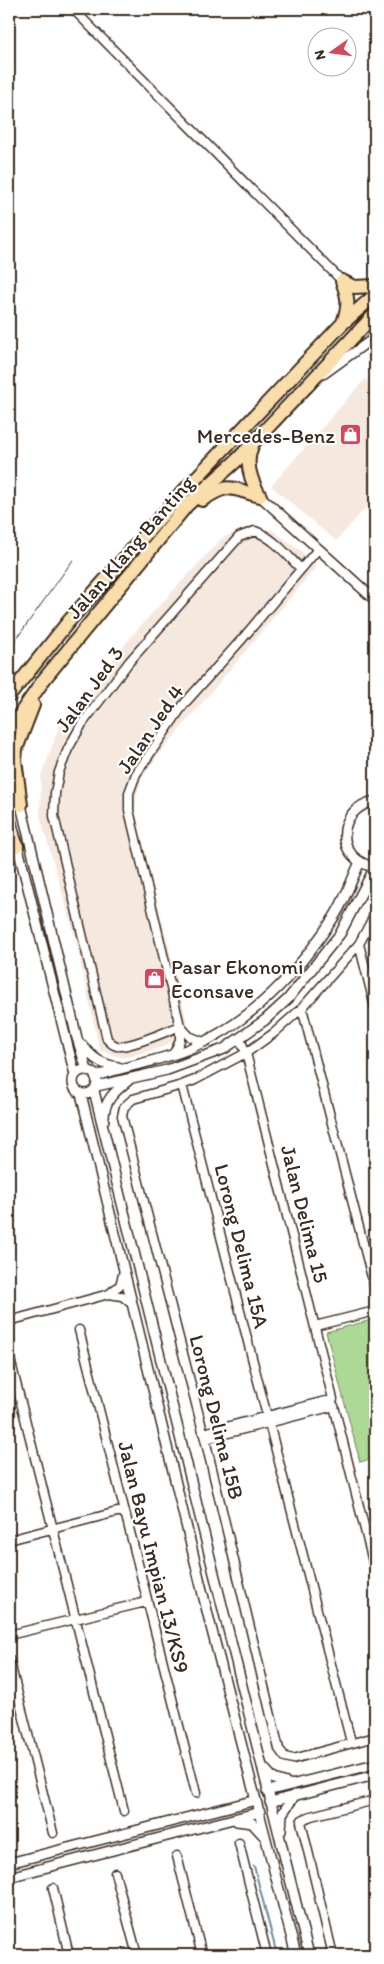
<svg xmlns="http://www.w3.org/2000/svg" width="384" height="1964" viewBox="0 0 384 1964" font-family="Itim,sans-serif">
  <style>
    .built { fill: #f5e8de }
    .green { fill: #add997; stroke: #74825a }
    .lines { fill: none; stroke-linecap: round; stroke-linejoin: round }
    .stream { stroke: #6a8f9a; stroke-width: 2 }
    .minor-casing { stroke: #3b2a1e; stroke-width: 11 }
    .tertiary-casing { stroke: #3b2a1e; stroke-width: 12 }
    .trunk-casing { stroke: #3b2a1e; stroke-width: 16 }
    .minor { stroke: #fff; stroke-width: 8 }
    .tertiary { stroke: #fff; stroke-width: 9 }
    .trunk { stroke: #f9deab; stroke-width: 12 }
    .tram { stroke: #3b2a1e; stroke-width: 1 }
    .labels { text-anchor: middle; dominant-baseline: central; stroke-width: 4.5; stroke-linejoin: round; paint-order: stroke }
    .poi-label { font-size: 21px; fill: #3b2a1e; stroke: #fff; text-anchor: end }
    .street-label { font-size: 21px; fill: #3b2a1e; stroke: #fff }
  </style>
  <rect width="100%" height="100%" fill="#fff"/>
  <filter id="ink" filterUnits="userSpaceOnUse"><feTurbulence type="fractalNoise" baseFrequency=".02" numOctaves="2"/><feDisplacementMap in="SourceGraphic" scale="10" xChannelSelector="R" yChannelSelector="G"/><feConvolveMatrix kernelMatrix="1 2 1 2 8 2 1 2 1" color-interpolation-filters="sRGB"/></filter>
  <g filter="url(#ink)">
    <path class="built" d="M365,379L375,389V497L336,541L271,486Z
      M249,526L272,530L301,551L317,566L159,754L142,778L137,794L135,810L189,1030L163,1047L124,1058L100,1051L75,937L40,816L41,777L59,727L135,632L222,538Z"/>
    <path class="green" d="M375,1319V1458L360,1462L326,1332Z"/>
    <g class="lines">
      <path class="stream" d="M254,1866L277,1955"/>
      <defs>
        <path id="minor" d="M73,9L342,281
          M324,374L375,337
          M375,914L359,944L302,1008L274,1033L246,1053L195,1080L182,1085L133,1099L124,1107L122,1116L205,1439L279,1749L285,1757L293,1759L375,1737
          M359,944L375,1007
          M302,1008L375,1289
          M180,1026C168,1031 129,1048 117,1046C112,1045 110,1042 107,1039L54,816L55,793L59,772L68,749L82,724L129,662L239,537L255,531C274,538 287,555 301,569
          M180,1026L189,1036L203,1042
          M174,1053L180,1040V1026L129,810V793L136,774L184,704L243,638L318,549
          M182,1085L267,1416
          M109,1294L122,1296L132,1304
          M9,1321L109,1294L120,1285L124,1271
          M315,1326L375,1311
          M79,1330L196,1793
          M9,1355L124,1811
          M269,1423L351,1742
          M203,1433L333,1399L246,1053L240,1039
          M205,1439L334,1406L375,1570
          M9,1540L117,1512H122L125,1515
          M9,1635L146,1602
          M9,1659L53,1833
          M239,1843L267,1955
          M177,1856L202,1955
          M115,1873L137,1955
          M53,1888L69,1955
          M333,1955L301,1822L302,1820L311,1816L375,1800"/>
        <path id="tertiary" d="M260,496L375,600
          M9,788L21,805L77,1038L87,1070
          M375,801C335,809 334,860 375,867
          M9,812L75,1075
          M82,1045C92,1058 102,1065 118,1067
          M73 1082a12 12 0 1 1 24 0a12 12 0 1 1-24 0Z
          M96,1076C127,1066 160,1061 191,1048C251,1022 296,975 332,920C344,903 351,881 360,862
          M97,1086L167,1070L224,1049L265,1020L288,999L340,934L375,867
          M94,1091L309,1955
          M81,1094L210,1623L296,1955
          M104,1120C103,1101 115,1091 129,1080
          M263,1767L274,1779L289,1784
          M267,1791L375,1764
          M270,1802L375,1775
          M237,1821L252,1823L263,1835
          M281,1831L282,1814L295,1795
          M9,1863L256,1800
          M9,1877L260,1812"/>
        <path id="trunk" d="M342,281C349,299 349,305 343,323
          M342,281L354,287L375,286
          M252,446C244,463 251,481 260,496
          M202,500C231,481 230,489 260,496
          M9,696L69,621L181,494L343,323L375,295
          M9,730L45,678L187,505L236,461L375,314
          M21,805L15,760L16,749L33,705
          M9,826L17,846"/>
      </defs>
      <use href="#minor" class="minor-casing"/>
      <use href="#tertiary" class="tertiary-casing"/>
      <use href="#trunk" class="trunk-casing"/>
      <use href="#minor" class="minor"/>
      <use href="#tertiary" class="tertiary"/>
      <use href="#trunk" class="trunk"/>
      <path class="tram" d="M9,649L73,560"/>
    </g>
  </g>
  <defs>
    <symbol id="shop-square" viewBox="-11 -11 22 22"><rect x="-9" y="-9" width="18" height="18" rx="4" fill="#d1495b" stroke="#fff"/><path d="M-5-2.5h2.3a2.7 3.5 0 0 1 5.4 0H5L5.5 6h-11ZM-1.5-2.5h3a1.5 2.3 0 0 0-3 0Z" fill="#fff"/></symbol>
  </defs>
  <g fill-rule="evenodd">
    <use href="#shop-square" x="338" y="422" width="25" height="25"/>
    <use href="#shop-square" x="142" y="966" width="25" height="25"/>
  </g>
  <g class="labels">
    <g class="poi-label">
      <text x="335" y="435">Mercedes-Benz</text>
      <text x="171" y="966" text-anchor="start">Pasar Ekonomi<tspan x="171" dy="24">Econsave</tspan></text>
    </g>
    <g class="street-label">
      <text transform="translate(130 547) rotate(-49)">Jalan Klang Banting</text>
      <text transform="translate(89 689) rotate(-54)">Jalan Jed 3</text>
      <text transform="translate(150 729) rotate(-56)">Jalan Jed 4</text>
      <text transform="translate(305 1214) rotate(76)">Jalan Delima 15</text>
      <text transform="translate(242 1246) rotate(76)">Lorong Delima 15A</text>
      <text transform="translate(217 1417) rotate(76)">Lorong Delima 15B</text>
      <text transform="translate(154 1557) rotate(76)">Jalan Bayu Impian 13/KS9</text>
    </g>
  </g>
  <rect width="384" height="1964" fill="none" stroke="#fff" stroke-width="30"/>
  <rect x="15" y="15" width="354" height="1934" fill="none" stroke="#3b2a1e" stroke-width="2" filter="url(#ink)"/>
  <g transform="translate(332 52) rotate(256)"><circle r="24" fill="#ffffff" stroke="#b1aaa5"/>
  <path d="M0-4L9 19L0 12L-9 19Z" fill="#d1495b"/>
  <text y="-8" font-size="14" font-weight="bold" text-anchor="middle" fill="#3b2a1e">N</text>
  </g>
</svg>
